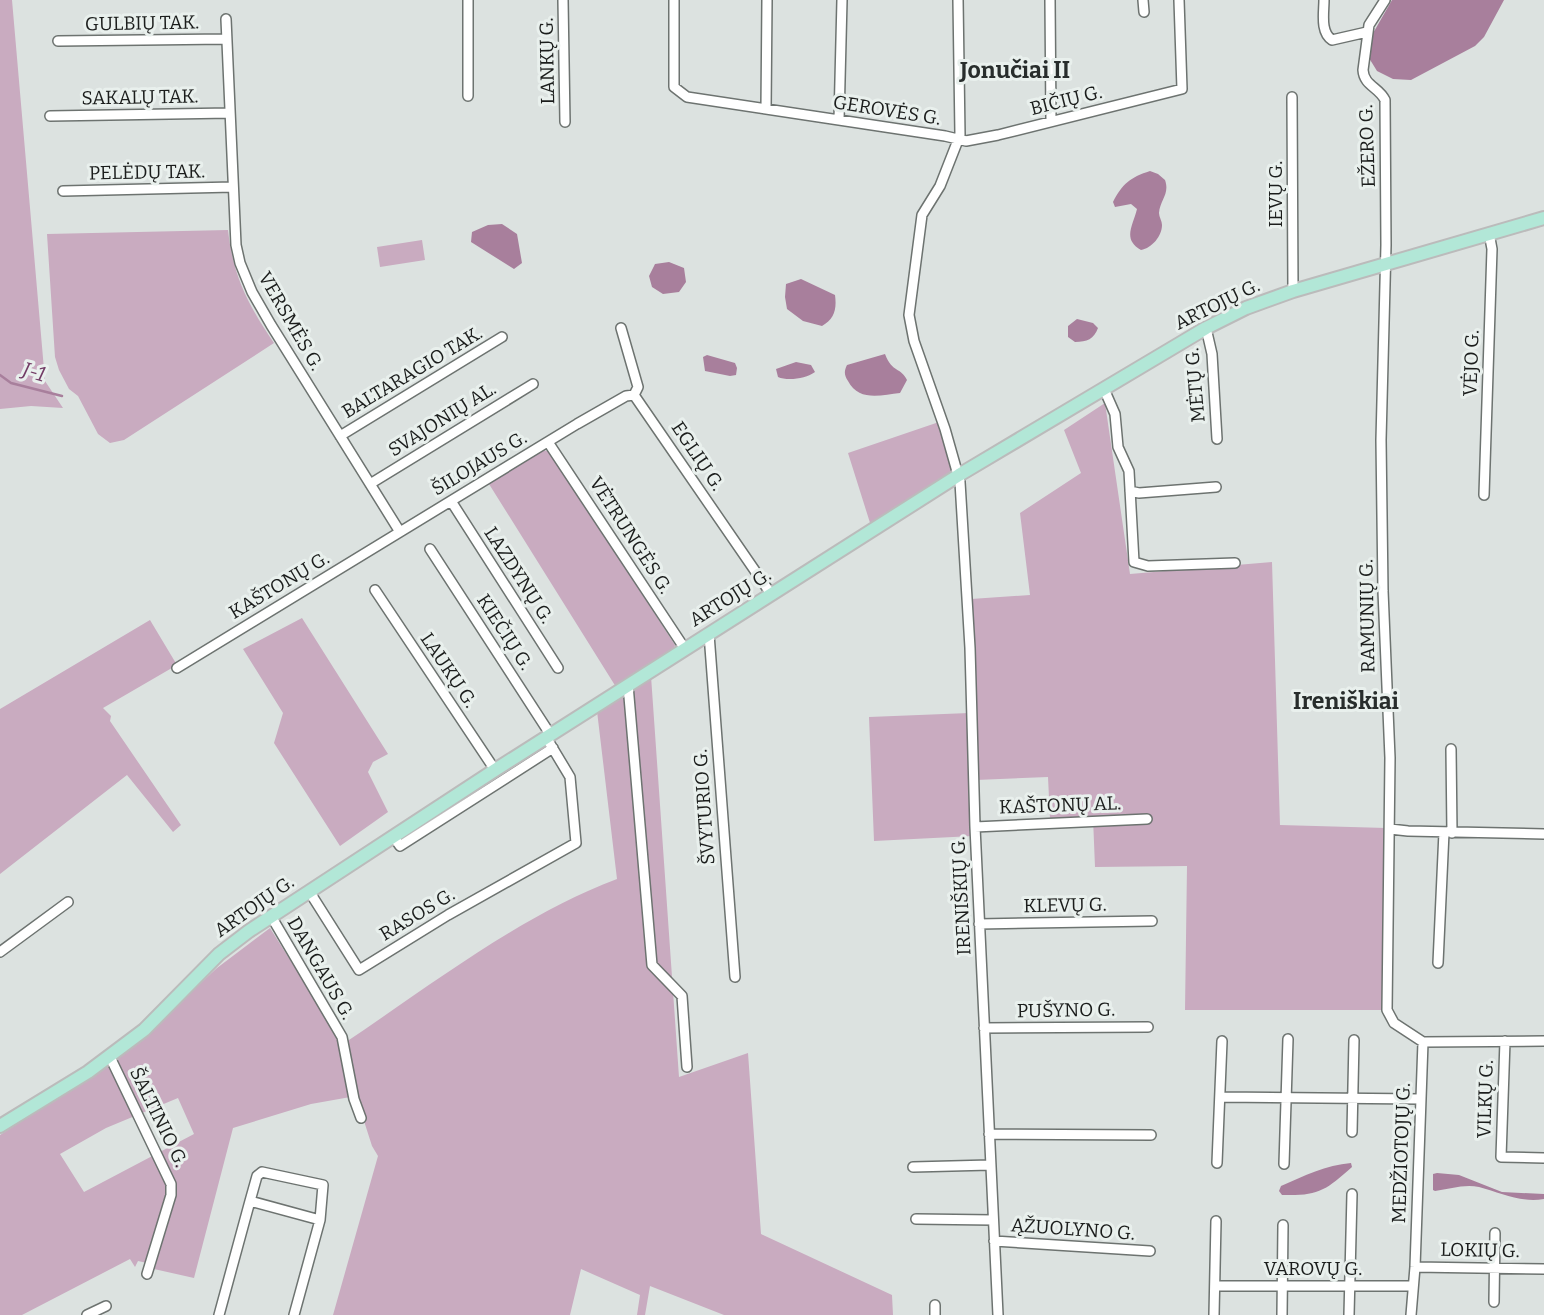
<svg xmlns="http://www.w3.org/2000/svg" width="1544" height="1315" viewBox="0 0 1544 1315" font-family="Bitter,serif">
  <style>
    .green { fill: #c9abc0; fill-rule: evenodd }
    .water { fill: #a87f9c }
    .lines { fill: none; stroke-linecap: round; stroke-linejoin: round }
    .stream { stroke: #a87f9c; stroke-width: 2.5 }
    .minor-casing { stroke: #6d7370; stroke-width: 12 }
    .major-casing { stroke: #bbb; stroke-width: 16 }
    .minor { stroke: #fff; stroke-width: 9 }
    .major { stroke: #b2e7d7; stroke-width: 12 }
    .labels { text-anchor: middle; dominant-baseline: central; stroke-width: 6; stroke-linejoin: round; paint-order: stroke }
    .street-label { font-size: 19px; fill: #1b1d1c; stroke: #e9f0ed }
    .water-label { font-size: 21px; font-style: italic; fill: #723b65; stroke: #e9f0ed }
    .quarter-label { font-size: 23px; font-weight: bold; fill: #282d2c; stroke: #e9f0ed }
  </style>
  <rect width="100%" height="100%" fill="#dce2e0"/>
  <path class="green" d="M0,0H12L45,381L63,408L31,406L0,409Z
    M228,230C233,276 248,305 274,343L124,440L110,443L98,434L78,396L69,389L59,370L55,357L47,234Z
    M422,240L425,260L380,267L377,247Z
    M1105,403L1130,574L1272,562L1280,825L1386,828L1383,1010H1185L1187,866L1095,867L1093,818L1050,819L1048,777L976,780L971,599L1030,595L1020,513L1081,473L1064,430Z
    M939,422L954,473L871,526L848,453Z
    M543,450L550,452L675,645L674,649L616,687L489,484Z
    M302,618L388,754L373,762L368,772L388,812L340,846L274,743L283,713L243,649Z
    M150,620L177,665L103,708L111,716L110,721L181,825L173,832L127,775L0,874V709Z
    M651,676L679,1077L748,1053L761,1234L892,1295L893,1315H724L650,1286L645,1315H637L640,1295L581,1269L570,1315H333L378,1156L372,1146L356,1096L311,1104L233,1128L194,1278L154,1269L156,1265L138,1261L135,1267L130,1259L22,1315H0V1135L98,1072L151,1029L217,968L270,928L343,1044C430,986 519,916 617,879L597,711ZM178,1098L194,1134L84,1192L60,1154L106,1128Z
    M969,713L973,836L874,841L869,717Z"/>
  <path class="water" d="M1392,0H1504L1484,37L1475,46L1411,80L1393,79L1377,71L1369,58L1372,35Z
    M1150,171L1158,174L1165,180C1170,194 1160,200 1159,213C1159,217 1162,221 1162,225C1162,236 1152,248 1141,250C1122,239 1133,226 1137,209L1131,204L1115,207L1113,202C1122,184 1131,177 1150,171Z
    M502,224L517,234L522,263L514,269L471,242L472,232L488,225Z
    M669,262L684,268L686,282L679,292L663,294L652,287L649,276L655,264Z
    M801,279L835,295C837,310 834,319 822,326L803,321L787,309L785,297L786,284Z
    M1077,319L1093,323L1098,328C1094,339 1087,342 1075,342L1068,337V326Z
    M885,354C892,373 901,367 907,380L900,393C881,395 859,402 848,381C844,375 844,371 847,365Z
    M707,355L735,363L737,368L736,375L730,376L705,371L703,357Z
    M796,362L811,365L815,372C806,379 787,381 778,377L776,369Z
    M1351,1163L1352,1167C1325,1191 1318,1196 1282,1195L1279,1191L1281,1186C1304,1176 1326,1165 1351,1163Z
    M1437,1173L1459,1175L1502,1192L1544,1194V1199C1521,1203 1501,1193 1479,1187C1464,1184 1450,1189 1435,1191L1433,1190V1174Z"/>
  <g class="lines">
    <path class="stream" d="M0,375L11,383L62,396"/>
    <defs>
      <path id="minor" d="M563,0L565,122
        M674,0V87L687,97L945,136L966,141L998,135L1182,89L1179,0
        M958,0L960,135L940,186L922,215L909,315L914,341L945,429L960,482L970,648L975,827L998,1315
        M1050,0L1051,121
        M1143,0L1144,12
        M1324,0C1324,13 1320,32 1332,40L1367,32
        M1385,0L1369,25L1363,70C1364,86 1379,87 1385,100L1386,245L1381,440L1383,591L1390,758L1387,1010L1394,1023L1423,1042L1415,1267L1411,1315
        M226,19L236,245L240,263L252,292L271,325L400,532
        M58,41L226,39
        M468,96V0
        M1292,97L1293,291
        M766,109L767,0
        M50,116L230,113
        M839,120L842,0
        M63,191L233,187
        M621,328L638,387L634,395L771,594
        M1206,328L1212,354L1217,439
        M1104,389L1115,414L1118,447L1129,471L1134,562L1148,566L1235,563
        M340,436L502,337
        M548,442L685,649
        M370,484L533,384
        M1130,491L1139,493L1216,487
        M1484,495L1492,249L1489,233
        M451,501L558,668
        M430,549L550,734
        M375,590L495,770
        M709,634L735,977
        M177,668L577,424L626,396L634,395
        M628,685L652,965L682,996L687,1067
        M1451,749L1452,833
        M975,827L1147,819
        M1390,829L1408,831L1544,834
        M393,836L400,846L553,748
        M309,891L359,970L448,915L576,843L570,777L546,737
        M271,916L342,1037L354,1099L361,1118
        M979,924L1152,921
        M0,952L68,902
        M1438,963L1444,832
        M984,1028L1148,1027
        M1505,1041L1501,1157L1544,1158
        M1423,1042L1544,1041
        M110,1057L171,1184V1195L147,1274
        M1220,1097L1420,1099
        M1352,1132L1354,1040
        M989,1134L1151,1135
        M1217,1163L1222,1041
        M1284,1164L1288,1039
        M913,1167L990,1165
        M250,1201L257,1176L262,1172L323,1185L320,1220
        M916,1219L993,1220
        M994,1241L1150,1251
        M1415,1267L1544,1269
        M1215,1286H1412
        M1494,1302L1495,1233
        M935,1305V1315
        M87,1315L106,1306
        M219,1315L250,1201L320,1220L294,1315
        M1214,1315L1216,1221
        M1282,1315L1283,1225
        M1349,1315L1352,1194"/>
      <path id="major" d="M0,1126L88,1072L144,1030L219,954L249,931L495,770L959,475L1206,328L1246,308L1293,291L1544,218"/>
    </defs>
    <use href="#minor" class="minor-casing"/>
    <use href="#major" class="major-casing"/>
    <use href="#minor" class="minor"/>
    <use href="#major" class="major"/>
  </g>
  <g class="labels">
    <g class="street-label">
      <text transform="translate(142 23) rotate(-1)">GULBIŲ TAK.</text>
      <text transform="translate(547 61) rotate(-91)">LANKŲ G.</text>
      <text transform="translate(140 97) rotate(-1)">SAKALŲ TAK.</text>
      <text transform="translate(1066 100) rotate(-14)">BIČIŲ G.</text>
      <text transform="translate(887 110) rotate(9)">GEROVĖS G.</text>
      <text transform="translate(1367 146) rotate(-92)">EŽERO G.</text>
      <text transform="translate(147 172) rotate(-1)">PELĖDŲ TAK.</text>
      <text transform="translate(1275 194) rotate(-90)">IEVŲ G.</text>
      <text transform="translate(1217 304) rotate(-26)">ARTOJŲ G.</text>
      <text transform="translate(291 321) rotate(60)">VERSMĖS G.</text>
      <text transform="translate(1471 363) rotate(-88)">VĖJO G.</text>
      <text transform="translate(412 372) rotate(-31)">BALTARAGIO TAK.</text>
      <text transform="translate(1195 385) rotate(-95)">MĖTŲ G.</text>
      <text transform="translate(442 419) rotate(-32)">SVAJONIŲ AL.</text>
      <text transform="translate(698 456) rotate(56)">EGLIŲ G.</text>
      <text transform="translate(479 463) rotate(-31)">ŠILOJAUS G.</text>
      <text transform="translate(631 535) rotate(57)">VĖTRUNGĖS G.</text>
      <text transform="translate(519 575) rotate(57)">LAZDYNŲ G.</text>
      <text transform="translate(279 585) rotate(-31)">KAŠTONŲ G.</text>
      <text transform="translate(730 597) rotate(-32)">ARTOJŲ G.</text>
      <text transform="translate(1367 616) rotate(-91)">RAMUNIŲ G.</text>
      <text transform="translate(505 632) rotate(57)">KIEČIŲ G.</text>
      <text transform="translate(449 670) rotate(56)">LAUKŲ G.</text>
      <text transform="translate(1060 805) rotate(-2)">KAŠTONŲ AL.</text>
      <text transform="translate(704 807) rotate(-94)">ŠVYTURIO G.</text>
      <text transform="translate(961 896) rotate(-93)">IRENIŠKIŲ G.</text>
      <text transform="translate(1065 905) rotate(-1)">KLEVŲ G.</text>
      <text transform="translate(254 906) rotate(-35)">ARTOJŲ G.</text>
      <text transform="translate(417 914) rotate(-31)">RASOS G.</text>
      <text transform="translate(321 968) rotate(60)">DANGAUS G.</text>
      <text transform="translate(1066 1010) rotate(-1)">PUŠYNO G.</text>
      <text transform="translate(1485 1099) rotate(-88)">VILKŲ G.</text>
      <text transform="translate(159 1117) rotate(64)">ŠALTINIO G.</text>
      <text transform="translate(1401 1153) rotate(-88)">MEDŽIOTOJŲ G.</text>
      <text transform="translate(1073 1229) rotate(4)">ĄŽUOLYNO G.</text>
      <text transform="translate(1480 1250) rotate(1)">LOKIŲ G.</text>
      <text x="1313" y="1268">VAROVŲ G.</text>
    </g>
    <g class="water-label">
      <text transform="translate(34 372) rotate(16)">J-1</text>
    </g>
    <g class="quarter-label">
      <text x="1015" y="70">Jonučiai II</text>
      <text x="1346" y="701">Ireniškiai</text>
    </g>
  </g>
</svg>
